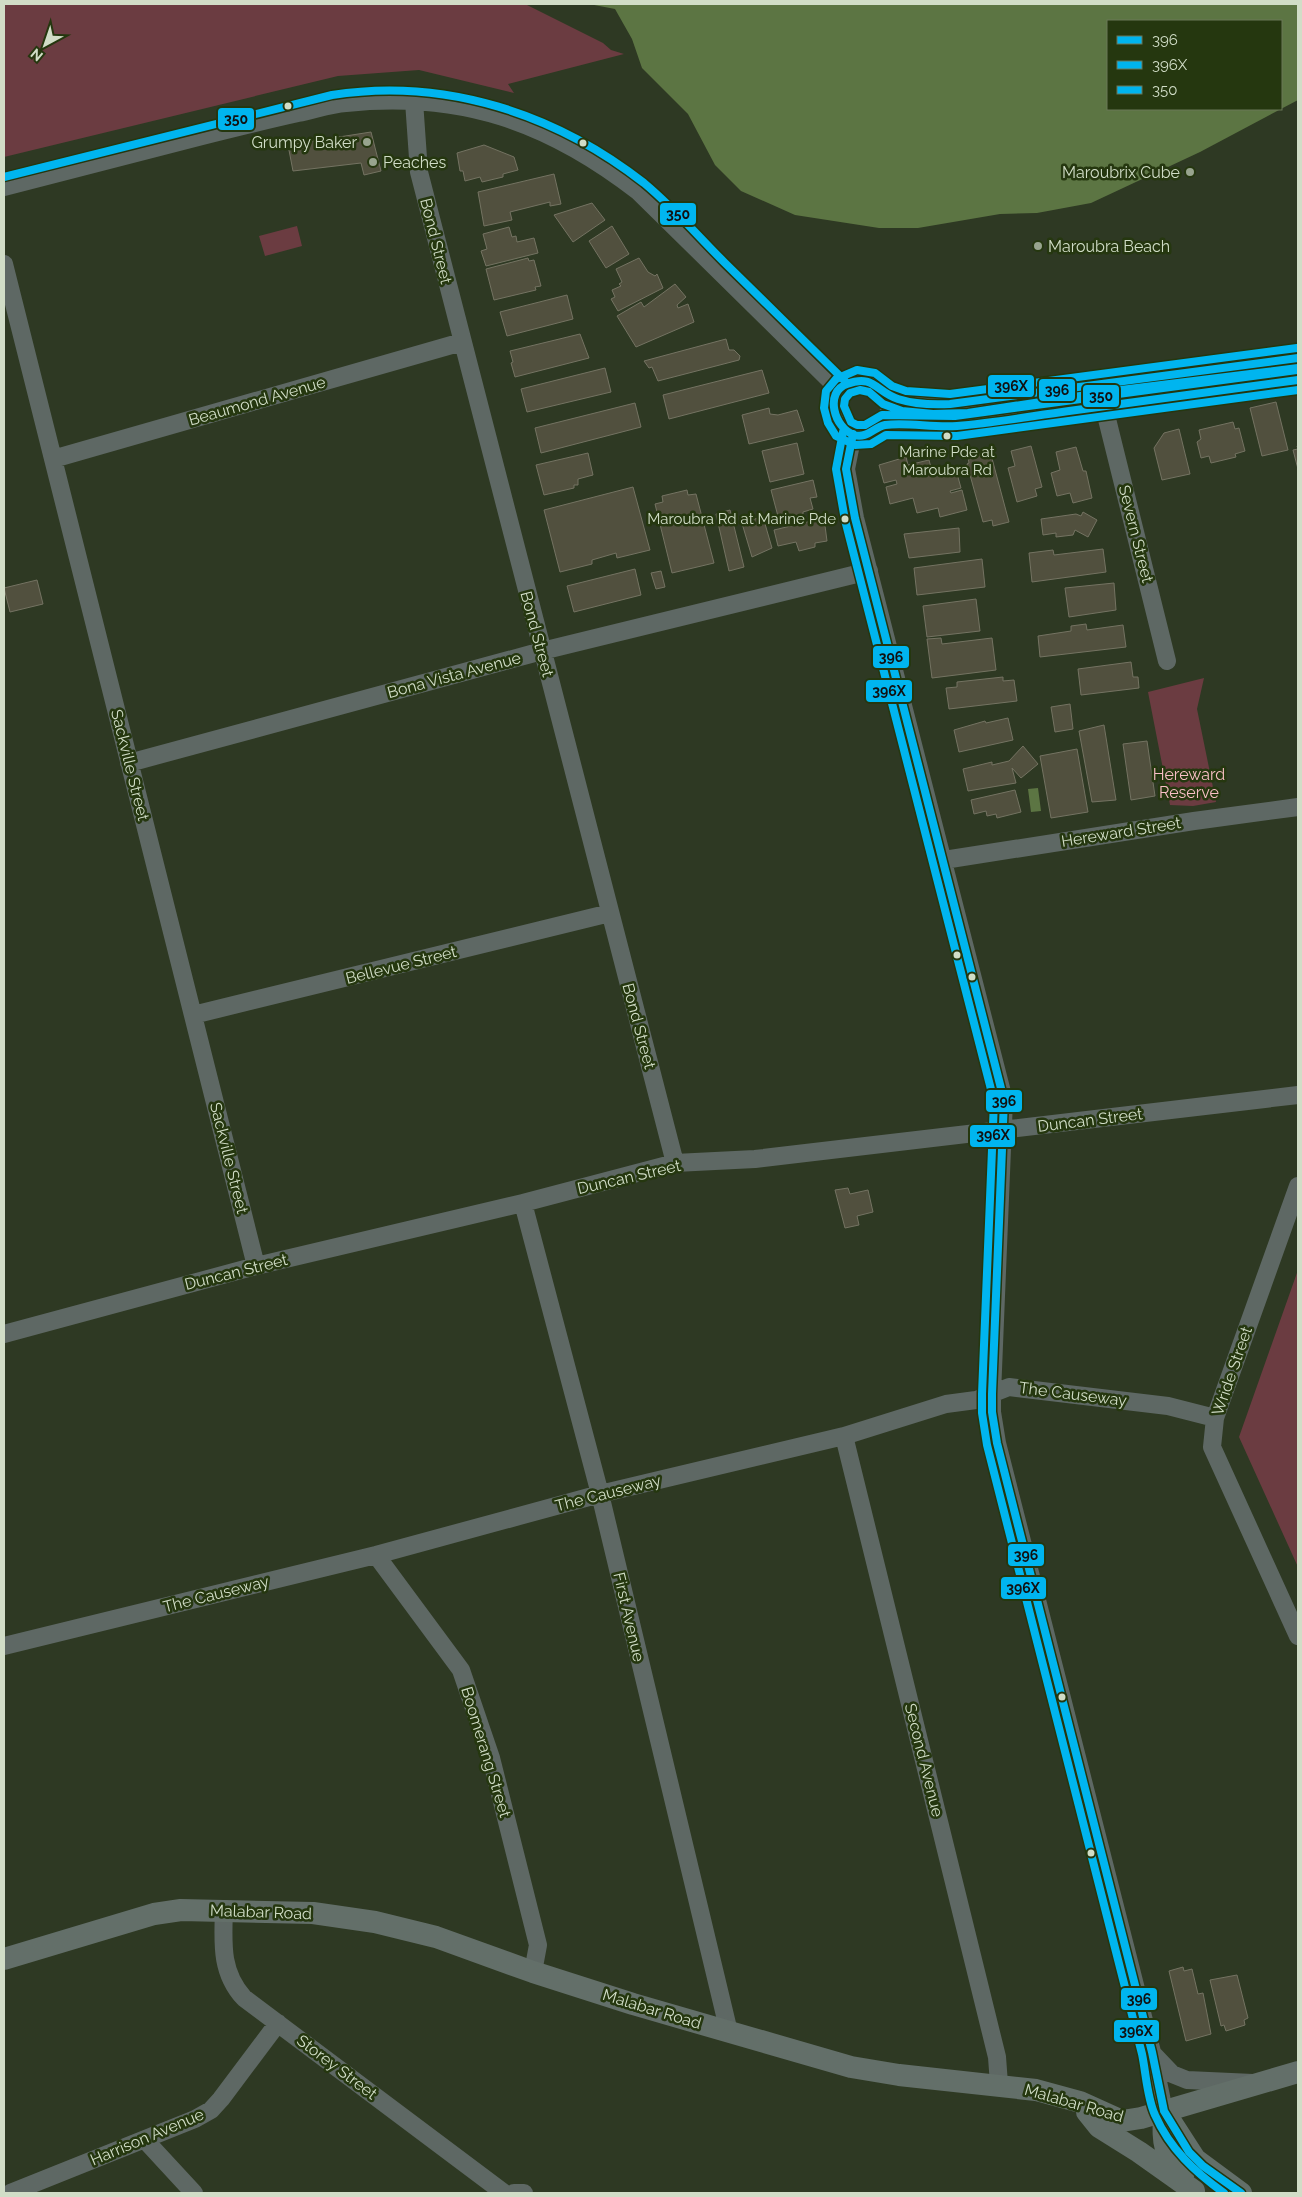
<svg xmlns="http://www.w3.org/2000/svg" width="1302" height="2197" viewBox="0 0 1302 2197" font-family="Raleway,sans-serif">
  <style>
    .green { fill: #6b3c41 }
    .water { fill: #5c7543; fill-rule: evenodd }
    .building { fill: #51503e; stroke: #747362 }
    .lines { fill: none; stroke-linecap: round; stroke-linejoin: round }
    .minor { stroke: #5e6864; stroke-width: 18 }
    .major { stroke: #636f69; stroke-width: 22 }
    .bus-1-casing { stroke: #25370f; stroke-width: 11 }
    .bus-2-casing { stroke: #25370f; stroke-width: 11 }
    .bus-3-casing { stroke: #25370f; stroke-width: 11 }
    .bus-1 { stroke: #00b5ef; stroke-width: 8 }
    .bus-2 { stroke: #00b5ef; stroke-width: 8 }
    .bus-3 { stroke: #00b5ef; stroke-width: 8 }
    .bus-dot { fill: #d1ddc7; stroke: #25370f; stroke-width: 2 }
    .poi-dot { fill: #98a48e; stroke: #25370f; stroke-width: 2 }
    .labels { text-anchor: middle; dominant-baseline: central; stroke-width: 5; stroke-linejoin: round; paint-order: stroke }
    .bus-label { font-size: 15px; fill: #d1ddc7; stroke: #25370f }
    .poi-label { font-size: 16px; fill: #d1ddc7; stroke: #25370f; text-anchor: end }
    .street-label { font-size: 16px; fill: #d1ddc7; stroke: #25370f }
    .park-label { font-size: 16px; fill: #f9bfc6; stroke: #25370f }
    .line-badge { stroke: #25370f; stroke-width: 2 }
    .pale-badge-label { font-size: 14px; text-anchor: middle; font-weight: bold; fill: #111 }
  </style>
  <rect width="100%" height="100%" fill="#2e3923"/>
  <path class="green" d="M4,4H525L603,43L611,50L624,54L508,84L514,93L419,70L338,76L4,157Z
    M297,226L302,246L265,256L259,236Z
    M1204,678L1197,709L1216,802L1193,806L1170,805L1148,692Z
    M1298,1270V1567L1239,1437Z"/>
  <path class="water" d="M589,4H1298V100L1200,152L1091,203L1037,213L1000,214L918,228H879L795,215L741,191L715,165L688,114L642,68L632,39L615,9ZM1108,21H1281V109H1108Z
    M1038,788L1041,811L1031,812L1028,789Z"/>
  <path class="building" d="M371,132L381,171L364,175L361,163L293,171L288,145Z
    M484,145L514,157L518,170L503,174V177L482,182L480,177L465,181L463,171H460L457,153Z
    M554,174L561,204L550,206V202L510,212L512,220L484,226L478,192Z
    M592,203L605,220L573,242L554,215Z
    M612,226L629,254L606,268L589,241Z
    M509,227L512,237L516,236L517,242L534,238L538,253L486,266L481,251L487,249L483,234Z
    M528,258L529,261L534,260L541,286L535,287L536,290L494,300L486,269Z
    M639,258L648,272L655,276L657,274L663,288L618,311L611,299L615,297L612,290L621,286L619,284L622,282L616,269Z
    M675,284L686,297L677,305L678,308L688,304L694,322L636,347L617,316L641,302L644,307Z
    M567,295L573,319L507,336L500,312Z
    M580,334L589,358L515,377L511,363L513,362L510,351Z
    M726,339L729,350H734L740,356L739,360L658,381L652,367L649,368L644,361Z
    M605,368L611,392L527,412L521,389Z
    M762,370L769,393L669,419L663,395Z
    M1276,402L1288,450L1262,456L1250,408Z
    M635,403L641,427L541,453L535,428Z
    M769,408L770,414L778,415L797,410L804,431L749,444L742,415Z
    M1233,422L1235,429L1239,428L1245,451L1235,454L1236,457L1211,463L1209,456L1201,458L1197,442L1201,439L1199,430Z
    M1179,429L1190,474L1162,480L1154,448L1164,433Z
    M797,443L804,474L770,482L762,451Z
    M1031,446L1042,487L1035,489L1037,496L1017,502L1008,468L1015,466L1011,451Z
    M1297,446H1298V469L1293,450L1298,449Z
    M1076,447L1083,471H1086L1092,498L1073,503L1070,493L1057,496L1051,473L1060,470L1056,452Z
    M990,451L1009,522L993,526L992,520L983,522L967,464L969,463L968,457Z
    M588,453L593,475L578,479V485H574V488L544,495L536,465Z
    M906,457L908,465L929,460L933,475L956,470L961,488L950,491L951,493L962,490L967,510L940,517L938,508L917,513L913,498L890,504L886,487L897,484L896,480L884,483L879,465Z
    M813,480L817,497L810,498L813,509L803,512V514L779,520L771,490Z
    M633,487L650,550L617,558L616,553L592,560V564L560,572L544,510Z
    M687,490L688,495L696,494L714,563L672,573L655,504L663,502L662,496Z
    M730,510L744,567L729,571L716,514Z
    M1083,512L1097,520L1088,537L1075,530L1073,535L1056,537V533L1043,535L1041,519L1076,514L1081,516Z
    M754,516L755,519L763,517L772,548L752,557L741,520Z
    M824,518L827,541L815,543V547L799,551L796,542L778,546L774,530Z
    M959,528L960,552L909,558L904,534Z
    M1103,549L1106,572L1032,582L1029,553L1053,550L1054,555Z
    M982,559L985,587L917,595L914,568Z
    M635,569L641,595L574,612L567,586Z
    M661,571L665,587L656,589L651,573Z
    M37,580L43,604L10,612L4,588Z
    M1114,583L1116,610L1069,617L1065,588Z
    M976,599L980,631L927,637L923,606Z
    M1086,624L1087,630L1123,625L1126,647L1040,657L1038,636L1071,631V626Z
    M941,638L942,644L992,638L996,670L932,678L927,639Z
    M1131,662L1133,677H1138L1139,688L1081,695L1078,669Z
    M1003,677V681L1014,680L1017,701L949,709L946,688L957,687V682Z
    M1070,704L1073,729L1055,732L1051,707Z
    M1008,718L1013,740L959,752L954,730L985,721L986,723Z
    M1104,725L1116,800L1092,802L1079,731Z
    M1147,741L1155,796L1131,800L1123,744Z
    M1023,746L1038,764L1021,778L1012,768L1016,783L968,791L963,769L992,762V765L1009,761Z
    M1077,749L1088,812L1051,818L1040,756Z
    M1015,790L1021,812L997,818L996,814L987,816L986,811L974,814L971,800Z
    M848,1188L850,1194L868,1190L873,1212L857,1216L859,1225L845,1228L835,1190Z
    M1183,1967L1184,1971L1192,1969L1198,1994L1203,1993L1211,2034L1186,2041L1169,1971Z
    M1237,1975L1248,2018L1244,2020L1245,2025L1226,2031L1224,2025L1221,2026L1210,1980Z"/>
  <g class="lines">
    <path class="minor" d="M414,101L419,172L675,1163
      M4,187C70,170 136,153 202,136C234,128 266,120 298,113C314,110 330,104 346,103C461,91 549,122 639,192L840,390
      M4,264L256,1266
      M833 408a28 28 0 1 1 56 0a28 28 0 1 1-56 0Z
      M884,392L905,401L951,404L1170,373L1298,358
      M1104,407L1167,661
      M883,425L956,426L1298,380
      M853,434L846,469L855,518L1004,1100L992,1394V1412L997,1443L1152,2052L1164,2111
      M53,459L462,342
      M129,763L542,651L869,571
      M944,860L1194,821L1298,807
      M193,1015L610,913
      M1298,1186L1215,1418L1212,1447L1298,1636
      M523,1203L600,1494L729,2032
      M4,1334L256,1266L523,1203L675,1163L755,1159L1298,1095
      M844,1436L997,2057L999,2084
      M376,1555L461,1670L491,1758L538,1945L533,1972
      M4,1646L376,1555L600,1494L844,1436L946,1404L976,1400L1009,1387L1168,1406L1215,1418
      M224,1909C223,1942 220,1972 244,1998L504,2193
      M1152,2053L1172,2074L1187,2080L1253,2083
      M145,2140L194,2193
      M10,2193L195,2119L211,2110L221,2099L278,2023
      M514,2193H524"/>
    <path class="major" d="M4,1959L154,1914L181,1910L313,1913L375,1922L436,1937L533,1972L633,2004L851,2067L899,2075L1036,2090L1080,2102L1122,2121L1141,2118L1298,2072
      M1164,2111L1195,2159L1241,2193
      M1164,2111C1163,2145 1162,2149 1183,2176
      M1087,2112L1099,2127L1139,2152L1194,2191"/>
    <defs>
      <path id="bus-1" d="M1298,358L950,404C932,405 914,404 898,399C876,392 874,374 847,384C824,392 834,428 854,435C867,439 874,427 885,425C908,422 933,428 957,426C994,423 1032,416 1069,411C1145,401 1222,390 1298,380
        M853,434L846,469L855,518L1004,1100L992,1394V1412L997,1443L1152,2052L1164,2111L1189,2152L1203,2166L1241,2193"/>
      <path id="bus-2" d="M1297,348L950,394L906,391L892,386L875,373L857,370L836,379L826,391L824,408L828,423L836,436L855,445L871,444L886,435L957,436L1298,390
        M843,432L836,469L845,520L994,1101L982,1394V1413L987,1445L1142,2054C1146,2073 1147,2098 1155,2115C1170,2149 1195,2172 1224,2193"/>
      <path id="bus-3" d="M4,177L332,95C445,77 556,114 644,183C673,207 699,237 725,263C766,303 806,343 847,383
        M1297,370L955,416L882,415L865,425H857L851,422L844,406L845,399L850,393L860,390L869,392L883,404L902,411L933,414L968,413L1113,391L1298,368"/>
    </defs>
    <use href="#bus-1" class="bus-1-casing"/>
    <use href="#bus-2" class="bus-2-casing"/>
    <use href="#bus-3" class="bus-3-casing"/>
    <use href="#bus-1" class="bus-1"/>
    <use href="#bus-2" class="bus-2"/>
    <use href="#bus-3" class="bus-3"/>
  </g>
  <g class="bus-dot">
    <circle cx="288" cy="106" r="4.5"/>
    <circle cx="583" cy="143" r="4.5"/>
    <circle cx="947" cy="436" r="4.5"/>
    <circle cx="845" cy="519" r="4.5"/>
    <circle cx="957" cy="955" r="4.5"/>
    <circle cx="972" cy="977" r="4.5"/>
    <circle cx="1062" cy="1697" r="4.5"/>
    <circle cx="1091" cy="1853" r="4.5"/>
  </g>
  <g class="poi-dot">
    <circle cx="367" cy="142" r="5"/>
    <circle cx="373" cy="162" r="5"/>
    <circle cx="1190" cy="172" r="5"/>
    <circle cx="1038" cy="246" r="5"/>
  </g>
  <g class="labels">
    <g class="bus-label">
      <text x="947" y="452">Marine Pde at<tspan x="947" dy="18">Maroubra Rd</tspan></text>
      <text x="836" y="519" text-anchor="end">Maroubra Rd at Marine Pde</text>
    </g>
    <g class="poi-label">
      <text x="357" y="142">Grumpy Baker</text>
      <text x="383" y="162" text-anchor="start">Peaches</text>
      <text x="1180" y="172">Maroubrix Cube</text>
      <text x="1048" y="246" text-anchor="start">Maroubra Beach</text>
    </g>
    <g class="street-label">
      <text transform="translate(436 241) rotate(76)">Bond Street</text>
      <text transform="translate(257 401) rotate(-16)">Beaumond Avenue</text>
      <text transform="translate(1136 534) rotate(76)">Severn Street</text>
      <text transform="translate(537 634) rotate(75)">Bond Street</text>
      <text transform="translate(454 675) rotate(-15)">Bona Vista Avenue</text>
      <text transform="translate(130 765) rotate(76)">Sackville Street</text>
      <text transform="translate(1121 832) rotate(-9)">Hereward Street</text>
      <text transform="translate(401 965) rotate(-14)">Bellevue Street</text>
      <text transform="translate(639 1026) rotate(75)">Bond Street</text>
      <text transform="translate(1090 1120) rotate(-7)">Duncan Street</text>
      <text transform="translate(229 1158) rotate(76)">Sackville Street</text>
      <text transform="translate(629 1177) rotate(-13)">Duncan Street</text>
      <text transform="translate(236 1272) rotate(-14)">Duncan Street</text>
      <text transform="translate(1232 1371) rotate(-71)">Wride Street</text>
      <text transform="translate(1073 1394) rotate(7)">The Causeway</text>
      <text transform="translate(608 1493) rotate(-14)">The Causeway</text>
      <text transform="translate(216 1594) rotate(-14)">The Causeway</text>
      <text transform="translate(629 1617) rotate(77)">First Avenue</text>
      <text transform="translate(486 1752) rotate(73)">Boomerang Street</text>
      <text transform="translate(924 1760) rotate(76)">Second Avenue</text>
      <text transform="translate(261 1912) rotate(2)">Malabar Road</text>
      <text transform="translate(652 2009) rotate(17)">Malabar Road</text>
      <text transform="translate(337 2067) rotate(37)">Storey Street</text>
      <text transform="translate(1074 2103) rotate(16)">Malabar Road</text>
      <text transform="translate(147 2137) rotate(-23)">Harrison Avenue</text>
    </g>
    <g class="park-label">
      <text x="1189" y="774">Hereward<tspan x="1189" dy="18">Reserve</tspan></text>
    </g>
  </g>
  <g class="line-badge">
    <rect x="217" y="107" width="38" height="24" rx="5" fill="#00b5ef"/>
    <rect x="659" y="202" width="38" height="24" rx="5" fill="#00b5ef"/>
    <rect x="987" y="374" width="48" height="24" rx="5" fill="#00b5ef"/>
    <rect x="1038" y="378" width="38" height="24" rx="5" fill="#00b5ef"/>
    <rect x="1082" y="384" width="38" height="24" rx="5" fill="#00b5ef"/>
    <rect x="872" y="645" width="38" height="24" rx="5" fill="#00b5ef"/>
    <rect x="865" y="679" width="48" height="24" rx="5" fill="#00b5ef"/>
    <rect x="985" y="1089" width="38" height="24" rx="5" fill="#00b5ef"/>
    <rect x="969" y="1124" width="47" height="24" rx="5" fill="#00b5ef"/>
    <rect x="1007" y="1543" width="38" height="24" rx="5" fill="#00b5ef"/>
    <rect x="1000" y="1576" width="47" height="24" rx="5" fill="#00b5ef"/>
    <rect x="1120" y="1987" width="38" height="24" rx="5" fill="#00b5ef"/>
    <rect x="1113" y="2019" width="47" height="24" rx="5" fill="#00b5ef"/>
  </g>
  <g class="pale-badge-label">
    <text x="236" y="124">350</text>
    <text x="678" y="219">350</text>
    <text x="1011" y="391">396X</text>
    <text x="1057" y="395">396</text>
    <text x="1101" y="401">350</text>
    <text x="891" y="662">396</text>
    <text x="889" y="696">396X</text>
    <text x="1004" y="1106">396</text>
    <text x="993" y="1140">396X</text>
    <text x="1026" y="1560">396</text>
    <text x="1023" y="1593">396X</text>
    <text x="1139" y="2004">396</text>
    <text x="1136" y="2036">396X</text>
  </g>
  <rect width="1302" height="2197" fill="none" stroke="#d1ddc7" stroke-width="10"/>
  <rect x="1107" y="20" width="175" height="90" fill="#25370f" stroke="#6a7959"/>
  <rect x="1117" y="36" width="25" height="8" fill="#00b5ef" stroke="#6a7959"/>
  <text x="1152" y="45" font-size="15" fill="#d1ddc7">396</text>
  <rect x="1117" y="61" width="25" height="8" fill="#00b5ef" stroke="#6a7959"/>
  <text x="1152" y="70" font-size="15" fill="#d1ddc7">396X</text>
  <rect x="1117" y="86" width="25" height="8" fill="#00b5ef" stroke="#6a7959"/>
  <text x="1152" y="95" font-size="15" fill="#d1ddc7">350</text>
  <g transform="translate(45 45) rotate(220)" stroke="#25370f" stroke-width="4" paint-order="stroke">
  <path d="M0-4L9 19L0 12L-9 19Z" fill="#d1ddc7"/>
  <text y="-8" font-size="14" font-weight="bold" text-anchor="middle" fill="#d1ddc7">N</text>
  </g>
</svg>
